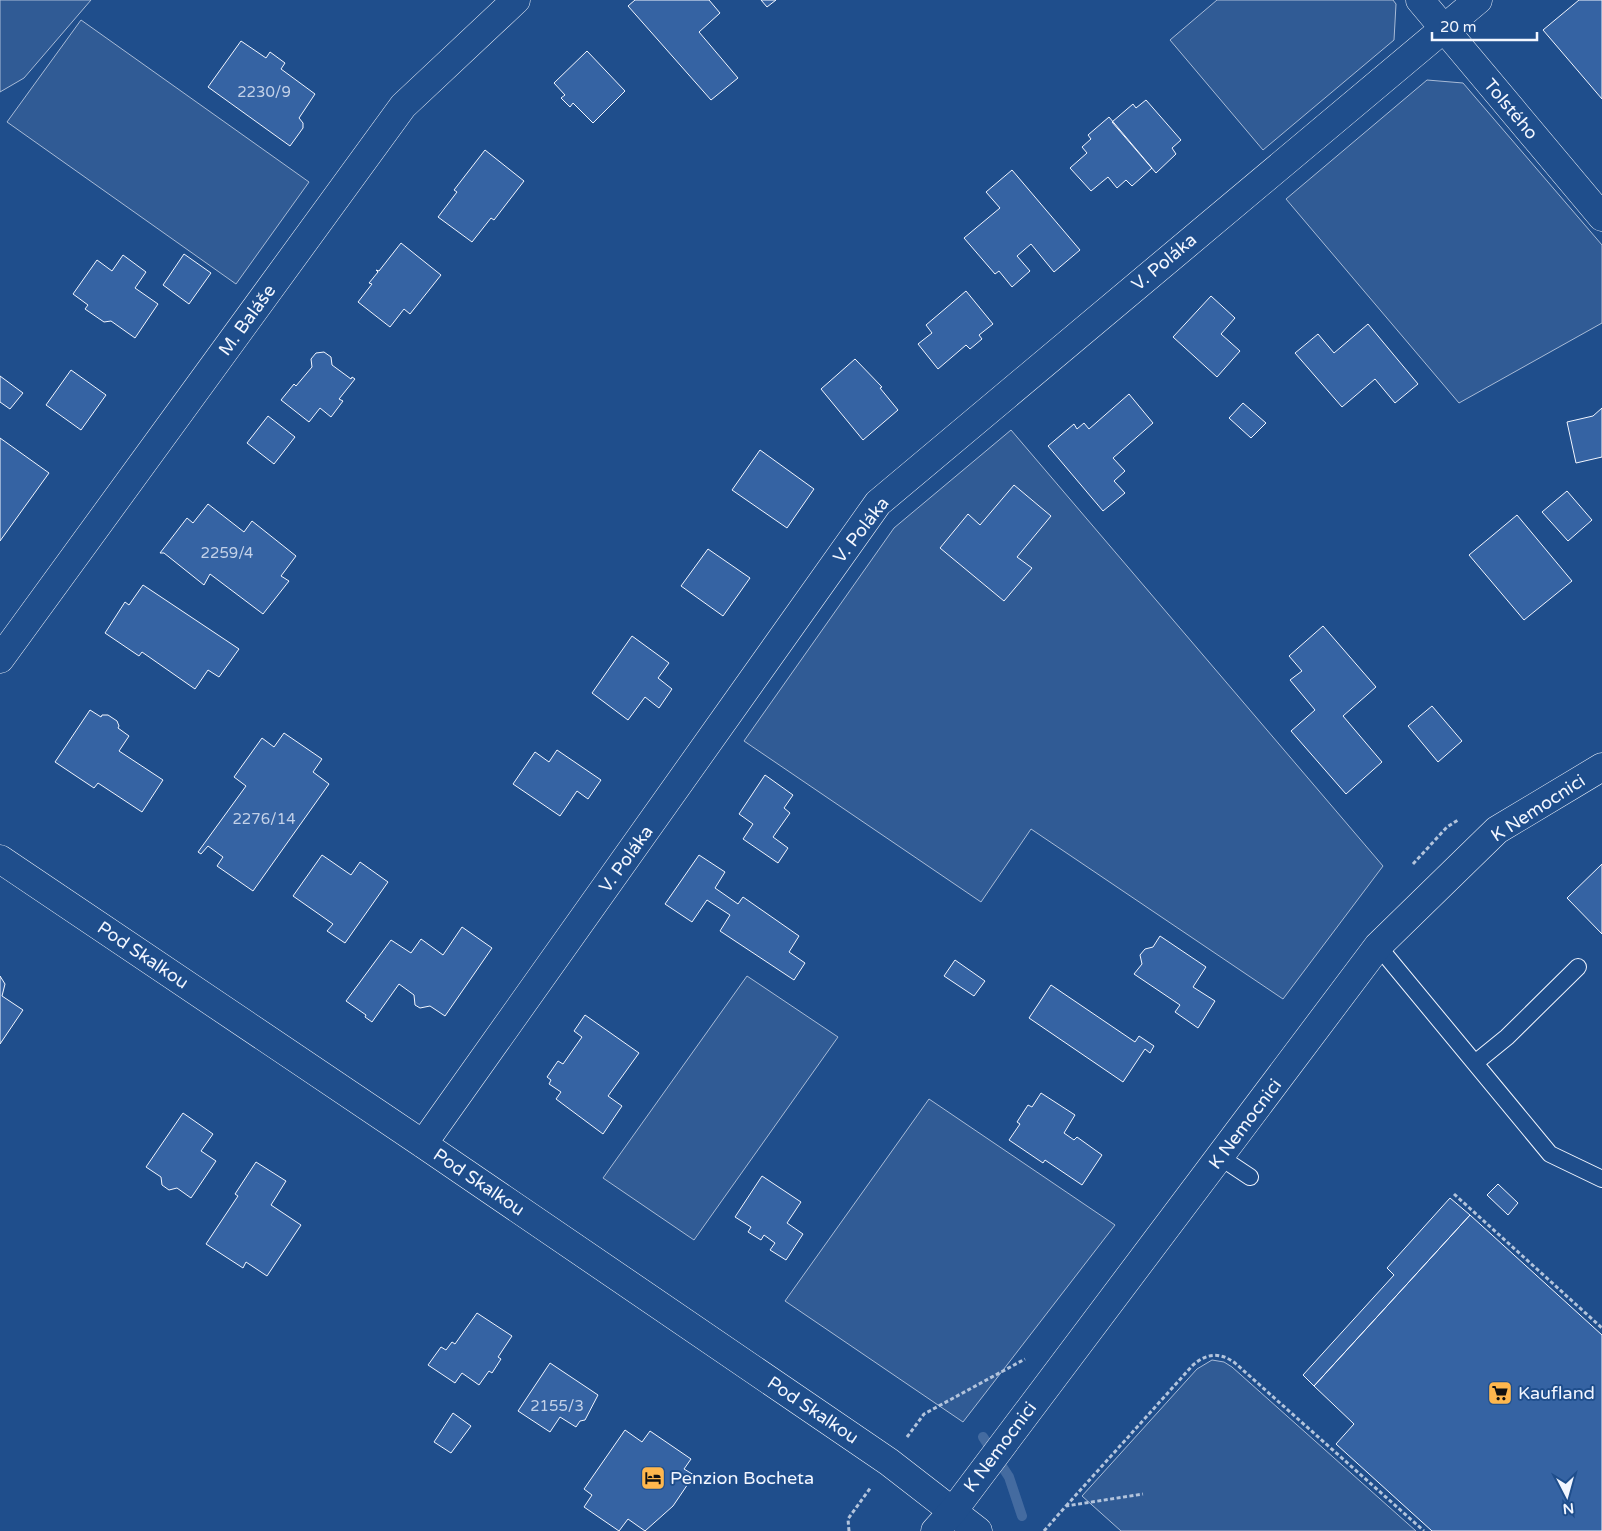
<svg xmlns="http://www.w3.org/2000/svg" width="1602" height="1531" viewBox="0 0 1602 1531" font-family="'Varela Round',sans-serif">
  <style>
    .built { fill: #305b95; stroke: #a8bbd7 }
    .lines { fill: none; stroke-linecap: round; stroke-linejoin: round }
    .stream { stroke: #446ba0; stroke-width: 10 }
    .building { fill: #3563a3; stroke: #f2f6ff }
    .service-casing { stroke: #f2f6ff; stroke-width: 18 }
    .minor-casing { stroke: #f2f6ff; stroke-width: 29 }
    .tertiary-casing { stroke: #f2f6ff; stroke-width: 29 }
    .path { stroke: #b3c4dc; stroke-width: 3; stroke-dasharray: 4 2.5; stroke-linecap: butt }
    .service { stroke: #1f4e8c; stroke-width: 16 }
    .minor { stroke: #1f4e8c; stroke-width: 28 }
    .tertiary { stroke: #1f4e8c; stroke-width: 28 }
    .labels { text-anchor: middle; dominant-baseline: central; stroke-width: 4; stroke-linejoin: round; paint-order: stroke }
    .number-label { font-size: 15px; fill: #c3d1e8 }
    .street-label { font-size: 18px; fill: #f2f6ff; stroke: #1f4e8c }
    .poi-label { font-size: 18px; fill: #f2f6ff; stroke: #1f4e8c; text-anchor: start }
  </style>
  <rect width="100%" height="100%" fill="#1f4e8c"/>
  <path class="built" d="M0,0H91L24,78L0,92Z
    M1217,0H1393L1396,4L1394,40L1263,150L1170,40Z
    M81,20L309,182L236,284L7,122Z
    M1427,80L1463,83L1602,245V323L1459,403L1286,199Z
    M1011,430L1383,866L1283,999L1031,829L981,902L744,741L894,528Z
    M747,976L838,1037L694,1240L603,1178Z
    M929,1099L1115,1225L963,1422L785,1301Z
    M1212,1360L1224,1362L1232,1367L1416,1531H1121L1082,1496L1197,1369Z"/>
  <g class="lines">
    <path class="stream" d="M983,1437L1009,1477L1022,1516"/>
  </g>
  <path class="building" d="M635,0H709L720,13L699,32L738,78L711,100L628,6Z
    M761,0H776L767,7Z
    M1579,0H1602V99L1543,30Z
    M241,41L266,58L270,52L285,63L281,69L315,94L299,118L303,123V128L290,146L208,87Z
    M587,51L625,91L593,123L573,103L570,107L561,98L565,95L554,83Z
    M1146,100L1181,140L1172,148L1176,154L1156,173L1112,122L1133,104L1136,108Z
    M1109,117L1152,168L1132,186L1126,180L1117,188L1108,177L1091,191L1070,168L1087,153L1082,147L1091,139L1088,135Z
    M485,150L524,181L494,220L491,218L472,242L438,217L457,192L454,190Z
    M1012,170L1080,250L1054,272L1031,244L1017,256L1030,271L1012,287L999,271L995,274L964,238L1000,208L986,192Z
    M401,243L441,275L410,314L404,309L390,327L358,302L372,284L369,283L378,272L376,270L379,271Z
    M184,254L211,273L189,304L163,285Z
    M123,255L146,272L135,288L158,304L135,338L111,321L104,322L85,309L88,305L73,294L97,260L112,271Z
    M966,291L993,324L979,335L982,339L970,349L966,345L938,369L918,344L932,333L926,325Z
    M1211,296L1235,318L1221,334L1240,351L1217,377L1173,337Z
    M1368,324L1418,384L1395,403L1375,379L1342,407L1295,353L1318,334L1334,353Z
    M324,352L331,357L332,365L351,379L352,377L355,379L339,399L343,401L331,417L320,408L309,422L281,400L294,384L296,386L312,367L311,359L316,353Z
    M855,359L882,387L880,388L898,410L863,440L821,389Z
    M71,370L106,395L81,430L46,405Z
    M0,376L23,393L10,409L0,402Z
    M1129,394L1153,423L1113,458L1125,471L1114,481L1125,493L1103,511L1048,446L1074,424L1077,429L1084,423L1089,429Z
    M1243,403L1266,423L1251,438L1229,418Z
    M1602,408V457L1576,463L1567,422L1593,416Z
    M268,416L295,437L274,464L247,443Z
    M0,438L49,473L0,541Z
    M760,450L814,489L787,528L732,490Z
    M1014,485L1051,516L1017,557L1032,568L1004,601L940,548L968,514L980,525Z
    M1567,491L1592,520L1568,541L1542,512Z
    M208,504L244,532L252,521L296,556L281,576L289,581L263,614L210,574L204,585L164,553H160L187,518L193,523Z
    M1517,515L1572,581L1524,620L1469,555Z
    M708,549L750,578L723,616L681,586Z
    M143,585L239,649L219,677L208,670L195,689L142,652L139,656L105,633L125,602L129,605Z
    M1323,626L1376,687L1343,716L1382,762L1346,794L1291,731L1315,710L1290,680L1302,671L1289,656Z
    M632,636L669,663L658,678L672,689L659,708L645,697L628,720L592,693Z
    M1432,706L1462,741L1438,762L1408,726Z
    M90,710L101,717L102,715H108L117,721L119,726L118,728L129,736L119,751L163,780L142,812L98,783L94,788L55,762Z
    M284,733L322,759L313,772L329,784L253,891L217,866L223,857L208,846L201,854L198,852L246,786L234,777L262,738L274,747Z
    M557,750L601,780L588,799L577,791L560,816L513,784L535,752L549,762Z
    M765,775L793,795L784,808L790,813L773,837L788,848L778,863L743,839L753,824L739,814Z
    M322,855L351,875L360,862L388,882L345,943L327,931L333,924L293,896Z
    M699,855L725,872L715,888L738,904L743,897L799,936L789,952L805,963L794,980L720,931L730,915L707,900L692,922L665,904Z
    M1602,864V934L1567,898Z
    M462,927L492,948L445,1016L430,1006L420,1008L415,1005L414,995L399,984L372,1022L365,1017L366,1015L346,1001L391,940L411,953L421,939L443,955Z
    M1160,936L1206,967L1193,987L1215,1001L1198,1028L1175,1012L1180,1005L1134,974L1142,964L1140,955L1145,949L1153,947Z
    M955,960L985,981L974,996L944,976Z
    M0,976L5,984L2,996L23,1010L0,1044Z
    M1051,985L1135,1042L1139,1036L1154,1046L1150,1053L1145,1049L1123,1082L1029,1018Z
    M585,1015L639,1053L608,1096L622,1106L603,1134L556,1099L561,1092L549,1084L551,1080L547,1077L558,1061L563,1064L582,1037L574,1031Z
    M1041,1093L1075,1115L1064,1133L1074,1140L1077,1137L1102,1155L1082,1185L1045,1160L1043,1163L1009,1140L1020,1124L1017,1122L1028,1105L1032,1107Z
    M183,1113L213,1134L201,1151L216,1161L191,1198L177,1188L169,1190L162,1185L161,1177L146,1167Z
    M256,1162L286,1181L271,1205L301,1225L267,1276L246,1262L243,1268L206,1244L238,1196L235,1194Z
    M762,1176L801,1202L787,1223L803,1234L786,1260L770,1250L775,1243L764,1235L761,1240L748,1232L751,1227L735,1217Z
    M1498,1184L1518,1203L1508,1215L1487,1195Z
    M1450,1198L1470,1215L1314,1386L1303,1375L1394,1275L1387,1268Z
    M1470,1215L1602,1335V1531H1432L1336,1444L1354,1424L1314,1386Z
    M477,1313L512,1336L498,1357L501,1359L492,1373L489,1371L479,1385L462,1373L455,1383L428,1365L441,1347L446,1350L452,1342L455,1344Z
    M550,1363L598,1395L585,1420L580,1421L576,1427L560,1417L550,1432L518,1411Z
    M453,1413L471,1426L451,1453L434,1442Z
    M625,1430L642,1442L650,1431L691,1459L684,1469L694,1475L673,1506L645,1531L628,1519L619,1531L584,1507L592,1495L584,1489Z"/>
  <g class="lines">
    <defs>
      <path id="service" d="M1378,946L1550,1154L1602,1179
        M1475,1063L1507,1037L1578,967
        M1220,1157L1250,1177"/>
      <path id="minor" d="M1420,0L1602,217
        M0,659L403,106L516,0
        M0,859L423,1144L889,1462L978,1531
        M423,1144L878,503L1478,0"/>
      <path id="tertiary" d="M935,1531L953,1511L1378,946L1497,830L1602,767"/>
    </defs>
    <use href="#service" class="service-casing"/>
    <use href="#minor" class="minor-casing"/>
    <use href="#tertiary" class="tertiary-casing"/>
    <path class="path" d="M1413,864L1447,827L1458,820
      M1454,1194L1602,1328
      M907,1437L924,1414L1025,1359
      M1066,1506L1193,1365C1207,1353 1220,1352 1235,1363L1424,1531
      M849,1531L848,1519L871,1487
      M1044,1531L1066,1506L1143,1494"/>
    <use href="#service" class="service"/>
    <use href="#minor" class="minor"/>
    <use href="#tertiary" class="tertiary"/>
  </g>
  <defs>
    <symbol id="supermarket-square" viewBox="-11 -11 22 22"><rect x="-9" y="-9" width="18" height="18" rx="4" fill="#ffb74d" stroke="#1f4e8c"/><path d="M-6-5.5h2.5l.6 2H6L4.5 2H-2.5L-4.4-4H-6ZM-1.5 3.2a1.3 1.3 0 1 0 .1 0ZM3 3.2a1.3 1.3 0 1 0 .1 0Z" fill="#111"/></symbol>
    <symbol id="hotel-square" viewBox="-11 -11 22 22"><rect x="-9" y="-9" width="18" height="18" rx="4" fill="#ffb74d" stroke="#1f4e8c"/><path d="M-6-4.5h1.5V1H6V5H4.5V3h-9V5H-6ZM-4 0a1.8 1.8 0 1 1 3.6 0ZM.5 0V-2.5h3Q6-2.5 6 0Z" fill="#111"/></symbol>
  </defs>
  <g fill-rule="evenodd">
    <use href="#supermarket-square" x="1486" y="1379" width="28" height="28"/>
    <use href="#hotel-square" x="639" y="1464" width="28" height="28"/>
  </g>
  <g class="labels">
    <g class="number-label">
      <text x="264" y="92">2230/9</text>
      <text x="227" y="553">2259/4</text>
      <text x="264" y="819">2276/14</text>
      <text x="557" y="1406">2155/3</text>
    </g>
    <g class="street-label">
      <text transform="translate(1511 109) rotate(50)">Tolstého</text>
      <text transform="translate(1164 262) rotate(-40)">V. Poláka</text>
      <text transform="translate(247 320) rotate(-54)">M. Baláše</text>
      <text transform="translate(861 530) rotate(-52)">V. Poláka</text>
      <text transform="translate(1538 808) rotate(-33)">K Nemocnici</text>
      <text transform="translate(626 859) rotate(-54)">V. Poláka</text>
      <text transform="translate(143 955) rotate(34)">Pod Skalkou</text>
      <text transform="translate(1245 1124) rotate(-53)">K Nemocnici</text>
      <text transform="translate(479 1182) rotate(34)">Pod Skalkou</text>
      <text transform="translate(813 1410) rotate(34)">Pod Skalkou</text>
      <text transform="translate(1000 1447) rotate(-53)">K Nemocnici</text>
    </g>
    <g class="poi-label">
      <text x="1518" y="1393">Kaufland</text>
      <text x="670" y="1478">Penzion Bocheta</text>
    </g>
  </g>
  <g transform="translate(1567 1496) rotate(174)" stroke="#1f4e8c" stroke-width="4" paint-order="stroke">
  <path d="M0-4L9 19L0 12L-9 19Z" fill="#f2f6ff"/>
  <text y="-8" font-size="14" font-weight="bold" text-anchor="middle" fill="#f2f6ff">N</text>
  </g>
  <path d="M1432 32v8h105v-8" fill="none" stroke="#f2f6ff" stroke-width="2.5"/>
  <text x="1440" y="32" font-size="15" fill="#f2f6ff" stroke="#1f4e8c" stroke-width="4" paint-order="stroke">20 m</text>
</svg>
